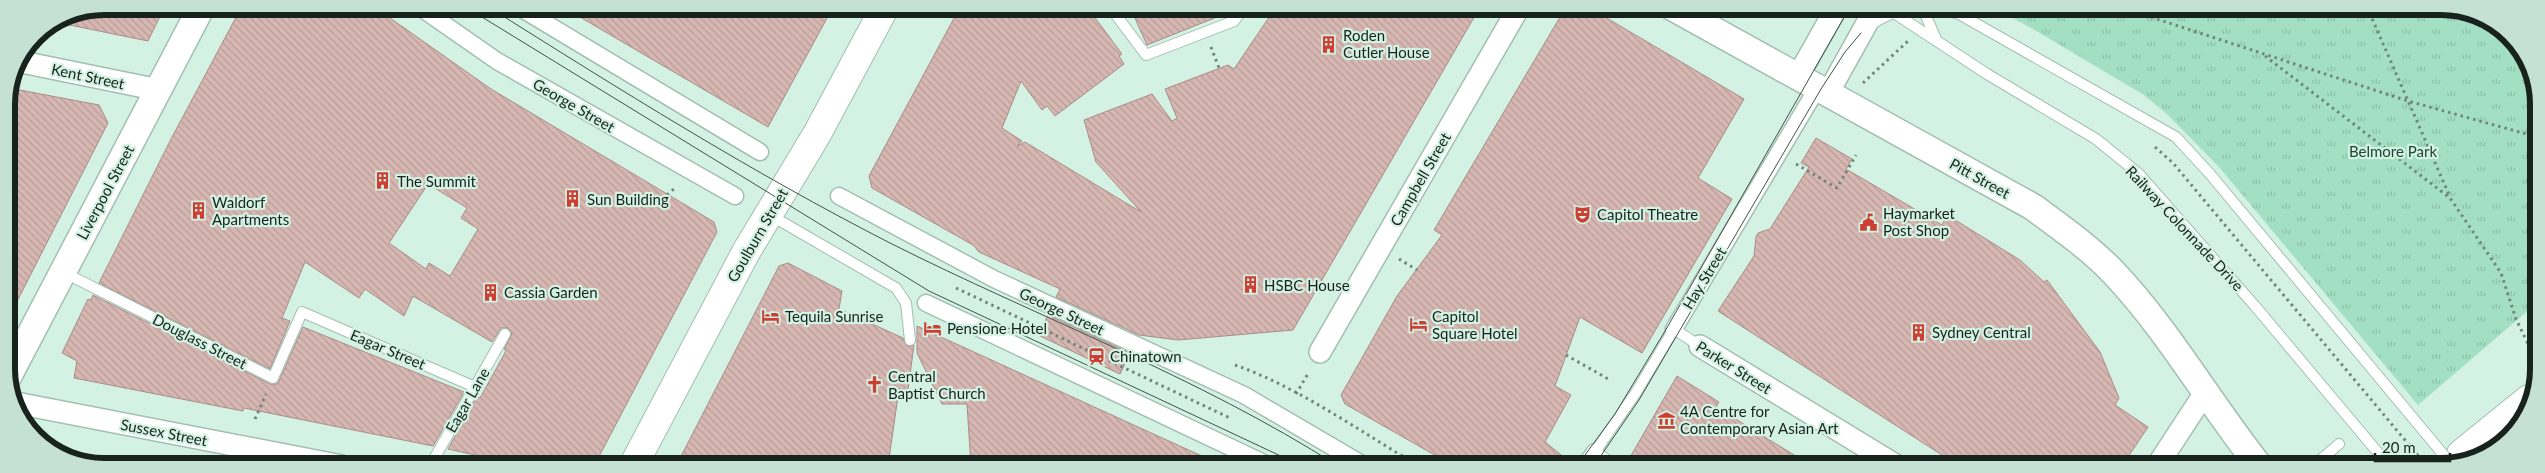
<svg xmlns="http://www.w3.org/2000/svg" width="2545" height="473" viewBox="0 0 2545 473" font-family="Lato,sans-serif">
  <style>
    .park { fill: url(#park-tufts) }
    .building { fill: url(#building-back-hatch); stroke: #aa8c87; fill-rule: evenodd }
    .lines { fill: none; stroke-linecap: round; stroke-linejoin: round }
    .service-casing { stroke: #a2bfb1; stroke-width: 12 }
    .pedestrian-casing { stroke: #a2bfb1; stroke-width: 19 }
    .minor-casing { stroke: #a2bfb1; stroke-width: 24 }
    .tertiary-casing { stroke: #a2bfb1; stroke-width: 29 }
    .secondary-casing { stroke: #a2bfb1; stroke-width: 30 }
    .path { stroke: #71857b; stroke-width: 3; stroke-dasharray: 2.5 4; stroke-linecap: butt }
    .service { stroke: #fff; stroke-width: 10 }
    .pedestrian { stroke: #fff; stroke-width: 16 }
    .minor { stroke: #fff; stroke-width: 21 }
    .tertiary { stroke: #fff; stroke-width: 26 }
    .secondary { stroke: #fff; stroke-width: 28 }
    .tram { stroke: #42524b; stroke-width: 1 }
    .service-bridge-casing { stroke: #a2bfb1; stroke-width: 12; stroke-linecap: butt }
    .service-bridge { stroke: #fff; stroke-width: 10 }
    .labels { text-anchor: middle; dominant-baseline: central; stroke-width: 4.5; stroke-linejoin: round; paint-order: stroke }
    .poi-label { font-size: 15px; fill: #18231e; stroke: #d4f2e3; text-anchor: start }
    .street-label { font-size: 15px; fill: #18231e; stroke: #d4f2e3 }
    .park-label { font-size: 15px; fill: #1e4636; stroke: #d4f2e3 }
    .rim { fill: none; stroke: #18231e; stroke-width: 6 }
  </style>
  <defs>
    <pattern id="park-tufts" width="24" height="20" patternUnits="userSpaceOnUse" patternTransform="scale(1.25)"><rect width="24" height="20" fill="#a3e0c3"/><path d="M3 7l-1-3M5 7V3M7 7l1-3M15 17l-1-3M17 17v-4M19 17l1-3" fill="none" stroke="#8cc0a7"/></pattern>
    <pattern id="building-back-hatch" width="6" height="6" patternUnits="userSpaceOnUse" patternTransform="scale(1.25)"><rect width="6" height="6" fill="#d7b7b2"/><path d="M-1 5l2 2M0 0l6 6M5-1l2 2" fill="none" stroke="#b89d99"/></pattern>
  </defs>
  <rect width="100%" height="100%" fill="#d4f2e3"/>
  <path class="park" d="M1983,7H2454L2510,35L2537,84L2538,302L2418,405L2219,167L2168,115L2144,95L2033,29L2007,15Z"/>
  <path class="building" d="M104,6H165L148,41L55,22L67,14Z
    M242,6H373L491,89L714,222L717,232L594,466H524L448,449L477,397L480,398L506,351L504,349L512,334L508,328H501L492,342L413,296L404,316L365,289L359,298L305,262L282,318L290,321L270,369L99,283L171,139ZM428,184L467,208L461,218L478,229L450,276L429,263L426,269L389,243Z
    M561,6H753L833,7L768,127Z
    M960,7H1087L1122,54L1119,56L1124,64L1055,116L1047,106L1042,110L1021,81L1002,128L1022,141L1017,146L1025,142L1141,212L1096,162L1084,120L1152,94L1172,121L1177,118L1165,89L1228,65L1234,69L1276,7H1480L1293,330L1178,340L1139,335L1056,297L1060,289L979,252L973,245L872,188L869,176Z
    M1130,7H1236L1232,11L1147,45Z
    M1566,7H1588L1744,99L1698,178L1732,199L1642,353L1580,317L1555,386L1571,395L1545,442L1575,466H1454L1345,404L1341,395L1397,296L1442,235L1434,230Z
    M9,88L99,105L108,123L8,319L6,103Z
    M1816,138L1852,159L1846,169L1942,225L1947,215L2020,260L2044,282L2047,280L2100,352L2119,398L2115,405L2148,427L2122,466H1959L1718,311L1754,256L1756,237L1758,233L1770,229L1809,167L1801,163Z
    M788,263L842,291L839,309L903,338L907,346L914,345L908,390L899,389L888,466H676L779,266Z
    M93,295L270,384H277L279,381L303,327L464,392L433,446L244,408L243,411L74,378L77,361L62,353L88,299L91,300Z
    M1048,315L1130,353L1120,374L1038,335Z
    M917,326L1160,437L1224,466H971L967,404H942L917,353Z
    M1677,376L1719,402L1716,407L1812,466H1641L1629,459Z"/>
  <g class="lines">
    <defs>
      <path id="service" d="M1110,7L1146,55L1234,21L1244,7
        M1885,7L1987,74L2096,139L2139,174L2255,306L2390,467
        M1922,7L1936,39
        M1872,24C1899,6 1929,3 1959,14L2176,137L2210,174
        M770,215L896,288L906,303L910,340
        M63,272L273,378L302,312L475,387
        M430,466L505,334
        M1617,466L1595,452L1635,394L1674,329L1700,346
        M2312,467L2339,444"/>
      <path id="pedestrian" d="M418,6L497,61L735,196
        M517,6L760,152
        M839,196L994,279L1244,395L1365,466
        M926,303L1270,466
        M1674,329L1818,87
        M1585,466L1595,452"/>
      <path id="minor" d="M17,61L159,90
        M1798,76L1837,7
        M1828,93L1876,7
        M1700,346L1897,466
        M1320,352L1519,7
        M16,403L342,466
        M2157,466L2206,391"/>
      <path id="tertiary" d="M1672,7L2033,207C2060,227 2089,247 2113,272C2169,331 2209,403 2260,467
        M8,377L202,6"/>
      <path id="secondary" d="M2461,454L2529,399
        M633,466L746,252L817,134L885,7"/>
    </defs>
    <use href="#service" class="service-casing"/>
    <use href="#pedestrian" class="pedestrian-casing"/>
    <use href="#minor" class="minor-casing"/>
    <use href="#tertiary" class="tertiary-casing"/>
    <use href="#secondary" class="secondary-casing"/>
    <path class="path" d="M2120,7L2408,101L2537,137
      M2367,7L2450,197
      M1211,47L1219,68
      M2265,56L2450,198L2501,273L2516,319L2530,348
      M1863,83L1908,41
      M2155,147L2173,163L2420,458
      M1796,164L1837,188L1856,155
      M667,195L676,187
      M1399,259L1417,270
      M956,288L1232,419
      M1566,355L1610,380
      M1235,365C1298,387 1361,432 1419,466
      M1296,394L1309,372
      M255,419L266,394"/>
    <use href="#service" class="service"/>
    <use href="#pedestrian" class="pedestrian"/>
    <use href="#minor" class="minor"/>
    <use href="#tertiary" class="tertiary"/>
    <use href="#secondary" class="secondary"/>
    <path class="tram" d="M464,6L929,291L1302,466
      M487,6C619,89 751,172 890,243C1039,318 1197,376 1338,466
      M1577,466L1615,414L1668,326L1850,7
      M1594,466L1639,400L1821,89L1845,52L1861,33"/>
    <defs>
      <path id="service-bridge" d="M2210,174L2452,465"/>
    </defs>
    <use href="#service-bridge" class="service-bridge-casing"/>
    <use href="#service-bridge" class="service-bridge"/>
  </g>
  <defs>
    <symbol id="building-bare" viewBox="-9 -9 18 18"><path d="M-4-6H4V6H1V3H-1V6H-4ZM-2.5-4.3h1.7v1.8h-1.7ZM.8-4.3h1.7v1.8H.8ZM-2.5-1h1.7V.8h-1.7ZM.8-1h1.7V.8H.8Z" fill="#cd3f33" stroke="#d4f2e3" stroke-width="2.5" paint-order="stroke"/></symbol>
    <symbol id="theatre-bare" viewBox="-9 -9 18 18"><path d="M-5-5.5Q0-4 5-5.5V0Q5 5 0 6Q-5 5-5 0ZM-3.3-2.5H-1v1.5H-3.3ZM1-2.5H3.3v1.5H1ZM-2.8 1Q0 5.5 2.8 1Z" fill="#cd3f33" stroke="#d4f2e3" stroke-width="2.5" paint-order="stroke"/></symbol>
    <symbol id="civic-bare" viewBox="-9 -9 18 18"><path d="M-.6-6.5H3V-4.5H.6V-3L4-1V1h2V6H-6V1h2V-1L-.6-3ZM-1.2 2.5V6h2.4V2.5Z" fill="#cd3f33" stroke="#d4f2e3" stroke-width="2.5" paint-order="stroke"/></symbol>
    <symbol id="hotel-bare" viewBox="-9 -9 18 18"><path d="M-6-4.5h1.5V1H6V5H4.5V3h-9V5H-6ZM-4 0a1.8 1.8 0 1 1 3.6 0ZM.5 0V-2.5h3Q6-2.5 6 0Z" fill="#cd3f33" stroke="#d4f2e3" stroke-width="2.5" paint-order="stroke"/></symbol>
    <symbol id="station-bare" viewBox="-9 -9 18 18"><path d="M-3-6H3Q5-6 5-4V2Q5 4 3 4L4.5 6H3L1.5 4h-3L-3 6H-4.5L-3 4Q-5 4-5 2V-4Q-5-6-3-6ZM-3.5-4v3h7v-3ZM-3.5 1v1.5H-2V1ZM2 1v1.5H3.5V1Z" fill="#cd3f33" stroke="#d4f2e3" stroke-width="2.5" paint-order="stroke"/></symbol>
    <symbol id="church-bare" viewBox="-9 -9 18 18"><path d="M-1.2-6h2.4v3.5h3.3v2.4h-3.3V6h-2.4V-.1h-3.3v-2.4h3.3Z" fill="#cd3f33" stroke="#d4f2e3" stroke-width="2.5" paint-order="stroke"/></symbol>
    <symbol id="museum-bare" viewBox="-9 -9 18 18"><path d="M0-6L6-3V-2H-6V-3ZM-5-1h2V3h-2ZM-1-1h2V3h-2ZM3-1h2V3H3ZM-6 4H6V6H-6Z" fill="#cd3f33" stroke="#d4f2e3" stroke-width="2.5" paint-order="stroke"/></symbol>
  </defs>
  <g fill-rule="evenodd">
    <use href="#building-bare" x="1316" y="32" width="25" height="25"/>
    <use href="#building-bare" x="370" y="168" width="25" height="25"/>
    <use href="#building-bare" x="560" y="186" width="25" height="25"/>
    <use href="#building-bare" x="186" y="198" width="25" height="25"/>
    <use href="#theatre-bare" x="1570" y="202" width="25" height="25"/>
    <use href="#civic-bare" x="1856" y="210" width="25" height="25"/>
    <use href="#building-bare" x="1238" y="272" width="25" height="25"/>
    <use href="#building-bare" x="478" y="280" width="25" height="25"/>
    <use href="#hotel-bare" x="758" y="304" width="25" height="25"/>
    <use href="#hotel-bare" x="1406" y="312" width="25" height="25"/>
    <use href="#hotel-bare" x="920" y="316" width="25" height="25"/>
    <use href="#building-bare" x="1906" y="320" width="25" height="25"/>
    <use href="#station-bare" x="1084" y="344" width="25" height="25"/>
    <use href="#church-bare" x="862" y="372" width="25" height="25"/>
    <use href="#museum-bare" x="1654" y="408" width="25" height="25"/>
  </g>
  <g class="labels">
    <g class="poi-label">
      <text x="1343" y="35">Roden<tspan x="1343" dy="17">Cutler House</tspan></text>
      <text x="397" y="181">The Summit</text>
      <text x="587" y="199">Sun Building</text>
      <text x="212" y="202">Waldorf<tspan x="212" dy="17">Apartments</tspan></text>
      <text x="1883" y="213">Haymarket<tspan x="1883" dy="17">Post Shop</tspan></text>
      <text x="1597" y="214">Capitol Theatre</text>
      <text x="1264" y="285">HSBC House</text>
      <text x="504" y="292">Cassia Garden</text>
      <text x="785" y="316">Tequila Sunrise</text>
      <text x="1432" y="316">Capitol<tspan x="1432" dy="17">Square Hotel</tspan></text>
      <text x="947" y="328">Pensione Hotel</text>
      <text x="1932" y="332">Sydney Central</text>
      <text x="1110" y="356">Chinatown</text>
      <text x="888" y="376">Central<tspan x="888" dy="17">Baptist Church</tspan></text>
      <text x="1680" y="411">4A Centre for<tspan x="1680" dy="17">Contemporary Asian Art</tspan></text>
    </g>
    <g class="street-label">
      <text transform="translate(88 76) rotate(12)">Kent Street</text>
      <text transform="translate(574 105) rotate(30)">George Street</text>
      <text transform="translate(1980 178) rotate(29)">Pitt Street</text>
      <text transform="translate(1420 179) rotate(-60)">Campbell Street</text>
      <text transform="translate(105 192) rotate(-62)">Liverpool Street</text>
      <text transform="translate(2185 228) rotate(47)">Railway Colonnade Drive</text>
      <text transform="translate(757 235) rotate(-60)">Goulburn Street</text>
      <text transform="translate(1704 278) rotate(-59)">Hay Street</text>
      <text transform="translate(1062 311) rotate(25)">George Street</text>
      <text transform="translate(200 341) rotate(27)">Douglass Street</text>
      <text transform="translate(388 349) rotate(23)">Eagar Street</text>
      <text transform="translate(1734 367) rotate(32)">Parker Street</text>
      <text transform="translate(467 400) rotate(-60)">Eagar Lane</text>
      <text transform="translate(164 432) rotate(11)">Sussex Street</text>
    </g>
    <g class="park-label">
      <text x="2393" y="151">Belmore Park</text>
    </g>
  </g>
  <path d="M0 0H2545V473H0ZM104 15H2441A89 89 0 0 1 2530 104V369A89 89 0 0 1 2441 458H104A89 89 0 0 1 15 369V104A89 89 0 0 1 104 15Z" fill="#c5e1d3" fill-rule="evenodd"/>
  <path class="rim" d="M104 15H2441A89 89 0 0 1 2530 104V369A89 89 0 0 1 2441 458H104A89 89 0 0 1 15 369V104A89 89 0 0 1 104 15Z"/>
  <path d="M2375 453v8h75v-8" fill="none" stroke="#18231e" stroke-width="2.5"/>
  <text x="2382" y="453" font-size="15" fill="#18231e" stroke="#d4f2e3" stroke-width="4" paint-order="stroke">20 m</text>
</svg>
